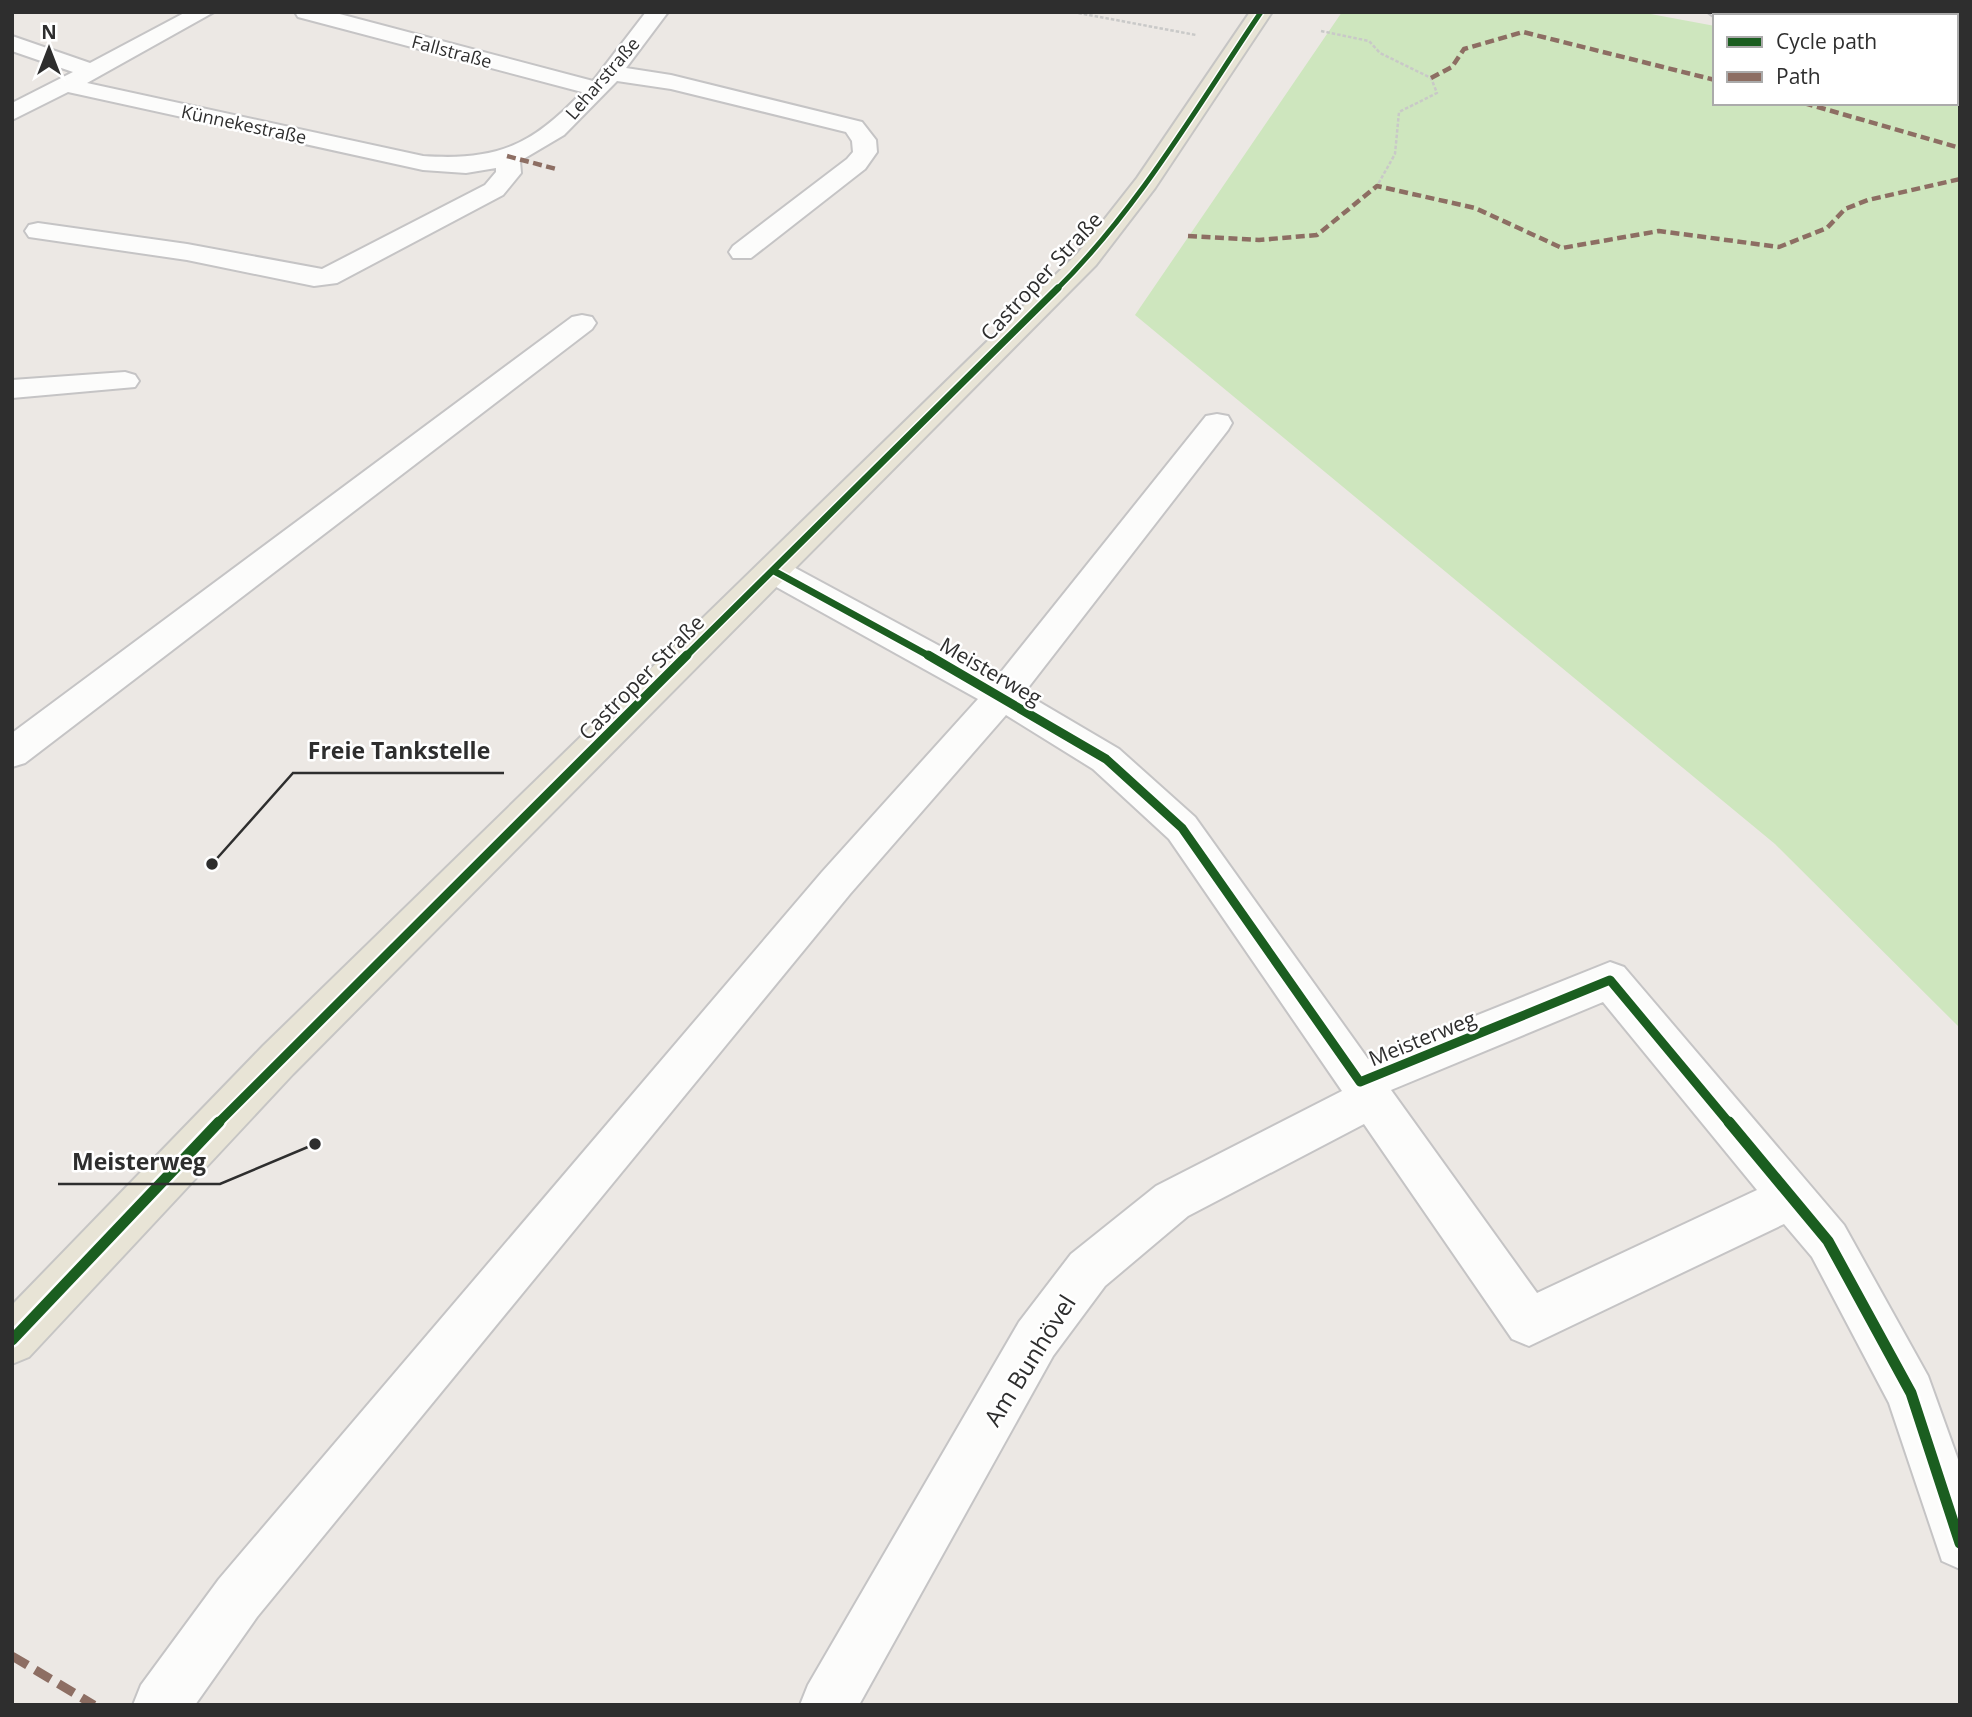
<svg xmlns="http://www.w3.org/2000/svg" width="1972" height="1717" viewBox="0 0 1972 1717" font-family="'Open Sans',sans-serif">
  <style>
    .green { fill: #cee6be }
    .lines { fill: none; stroke-linecap: round; stroke-linejoin: round }
    .minor-casing { stroke: #c5c4c5; stroke-width: 4 }
    .major-casing { stroke: #c6c5c4; stroke-width: 4 }
    .path { stroke: #c9c9c8; stroke-width: 2.5; stroke-dasharray: 3.5 2; stroke-linecap: butt }
    .minor { fill: #fcfcfb; fill-rule: evenodd }
    .major { fill: #e8e4d6; fill-rule: evenodd }
    .quiet-far1 { stroke: #8d6e63; stroke-width: 4.5; stroke-dasharray: 9 4.5; stroke-linecap: butt }
    .quiet { stroke: #8d6e63; stroke-width: 9; stroke-dasharray: 18 9; stroke-linecap: butt }
    .cycleway-far3-casing { stroke: #fff; stroke-width: 8 }
    .cycleway-far2-casing { stroke: #fff; stroke-width: 10 }
    .cycleway-far1-casing { stroke: #fff; stroke-width: 13 }
    .cycleway-casing { stroke: #fff; stroke-width: 16 }
    .cycleway-far3 { stroke: #1b5e20; stroke-width: 5 }
    .cycleway-far2 { stroke: #1b5e20; stroke-width: 7 }
    .cycleway-far1 { stroke: #1b5e20; stroke-width: 9 }
    .cycleway { stroke: #1b5e20; stroke-width: 11 }
    .labels { text-anchor: middle; dominant-baseline: central; stroke-width: 5; stroke-linejoin: round; paint-order: stroke }
    .far-street-label { font-size: 18px; fill: #2e2e2e; stroke: #fff }
    .street-label { font-size: 21px; fill: #2e2e2e; stroke: #fff }
    .near-street-label { font-size: 24px; fill: #2e2e2e; stroke: #fff }
    .leader { fill: none; stroke: #2e2e2e; stroke-width: 2.5 }
    .callout-dot { fill: #2e2e2e; stroke: #fff; stroke-width: 2.5 }
    .callout-label { font-size: 23px; text-anchor: middle; font-weight: bold; fill: #2e2e2e; stroke: #fff; stroke-width: 5; stroke-linejoin: round; paint-order: stroke }
  </style>
  <rect width="100%" height="100%" fill="#ece8e4"/>
  <path class="green" d="M1342,12H1640L1715,26V103H1956V72L1960,73V1028L1775,844L1135,315Z"/>
  <g class="lines">
    <defs>
      <path id="minor" d="M186,12H214L87,83L423,156C496,161 532,146 582,92L298,17L295,12H332L593,81L646,12H668L626,68L671,75L862,122L876,140L877,152L865,169L751,258H733L729,252L733,246L847,159L853,152L852,141L846,132L671,89L617,81L564,135L520,161L521,173L503,195L337,283L314,286L187,260L29,237L25,231L29,225L38,223L187,244L322,269L485,185L496,172V168L466,173L423,170L68,92L12,120V103L73,72L12,51V36L90,63Z
        M1708,12H1745L1748,16L1715,17Z
        M1956,51H1960V65H1956Z
        M582,315L592,317L596,323L592,329L25,763L12,767V733L572,317Z
        M125,372L135,375L139,381L135,387L12,398V380Z
        M1217,414L1228,416L1232,423L1228,430L1024,693L1119,749L1195,817L1368,1059L1610,962L1624,967L1844,1225L1928,1376L1960,1465V1569L1942,1561L1889,1403L1812,1257L1784,1224L1529,1346L1512,1339L1364,1124L1188,1216L1105,1286L1053,1356L859,1705H800L808,1685L1019,1322L1071,1254L1156,1186L1342,1091L1169,839L1093,769L1006,715L850,894L257,1617L195,1705H133L141,1685L219,1579L822,872L978,699L762,579L758,571L762,563L774,560L786,563L997,677L1206,416ZM1603,1002L1757,1190L1537,1293L1391,1090Z"/>
      <path id="major" d="M1250,12H1272L1155,188L1096,265L293,1074L29,1357L12,1364V1305L263,1046L1078,253L1137,178Z"/>
    </defs>
    <use href="#minor" class="minor-casing"/>
    <use href="#major" class="major-casing"/>
    <path class="path" d="M1073,12L1196,35
      M1321,31L1369,41L1380,53L1431,78L1437,93L1399,112L1395,154L1377,186"/>
    <use href="#minor" class="minor"/>
    <use href="#major" class="major"/>
    <path class="quiet-far1" d="M1431,78L1452,67L1464,49L1523,32L1715,80
      M1804,103L1960,148
      M507,156L556,169
      M1188,236L1259,240L1317,235L1377,186L1475,208L1562,248L1659,231L1779,247L1827,228L1845,209L1868,200L1960,179"/>
    <path class="quiet" d="M12,1656L94,1705"/>
    <defs>
      <path id="cycleway-far3" d="M1056,290C1138,209 1197,107 1261,12"/>
      <path id="cycleway-far2" d="M774,571L931,657
        M685,657L1058,288"/>
      <path id="cycleway-far1" d="M928,655L1106,759L1182,828L1360,1082L1610,980L1730,1124
        M217,1124L687,655"/>
      <path id="cycleway" d="M1729,1122L1828,1241L1911,1393L1960,1543
        M12,1340L219,1122"/>
    </defs>
    <use href="#cycleway-far3" class="cycleway-far3-casing"/>
    <use href="#cycleway-far2" class="cycleway-far2-casing"/>
    <use href="#cycleway-far1" class="cycleway-far1-casing"/>
    <use href="#cycleway" class="cycleway-casing"/>
    <use href="#cycleway-far3" class="cycleway-far3"/>
    <use href="#cycleway-far2" class="cycleway-far2"/>
    <use href="#cycleway-far1" class="cycleway-far1"/>
    <use href="#cycleway" class="cycleway"/>
  </g>
  <g class="labels">
    <g class="far-street-label">
      <text transform="translate(452 51) rotate(15)">Fallstraße</text>
      <text transform="translate(602 78) rotate(-49)">Leharstraße</text>
      <text transform="translate(244 124) rotate(12)">Künnekestraße</text>
    </g>
    <g class="street-label">
      <text transform="translate(1041 276) rotate(-47)">Castroper Straße</text>
      <text transform="translate(991 671) rotate(30)">Meisterweg</text>
      <text transform="translate(641 677) rotate(-45)">Castroper Straße</text>
      <text transform="translate(1422 1038) rotate(-22)">Meisterweg</text>
    </g>
    <g class="near-street-label">
      <text transform="translate(1029 1360) rotate(-58)">Am Bunhövel</text>
    </g>
  </g>
  <path class="leader" d="M212 864L293 773H504M315 1144L220 1184H58"/>
  <g class="callout-dot">
    <circle cx="212" cy="864" r="7"/>
    <circle cx="315" cy="1144" r="7"/>
  </g>
  <g class="callout-label">
    <text x="399" y="759">Freie Tankstelle</text>
    <text x="139" y="1170">Meisterweg</text>
  </g>
  <rect width="1972" height="1717" fill="none" stroke="#2e2e2e" stroke-width="28"/>
  <rect x="1713" y="14" width="245" height="91" fill="#ffffff" stroke="#ababab" stroke-width="2"/>
  <rect x="1727" y="37" width="35" height="10" fill="#1b5e20" stroke="#ababab" stroke-width="2"/>
  <text x="1776" y="49" font-size="21" fill="#2e2e2e">Cycle path</text>
  <rect x="1727" y="72" width="35" height="10" fill="#8d6e63" stroke="#ababab" stroke-width="2"/>
  <text x="1776" y="84" font-size="21" fill="#2e2e2e">Path</text>
  <g transform="translate(49 49)" stroke="#ffffff" stroke-width="5" paint-order="stroke">
  <path d="M0-5L12 26L0 18L-12 26Z" fill="#2e2e2e"/>
  <text y="-10" font-size="19" font-weight="bold" text-anchor="middle" fill="#2e2e2e">N</text>
  </g>
</svg>
